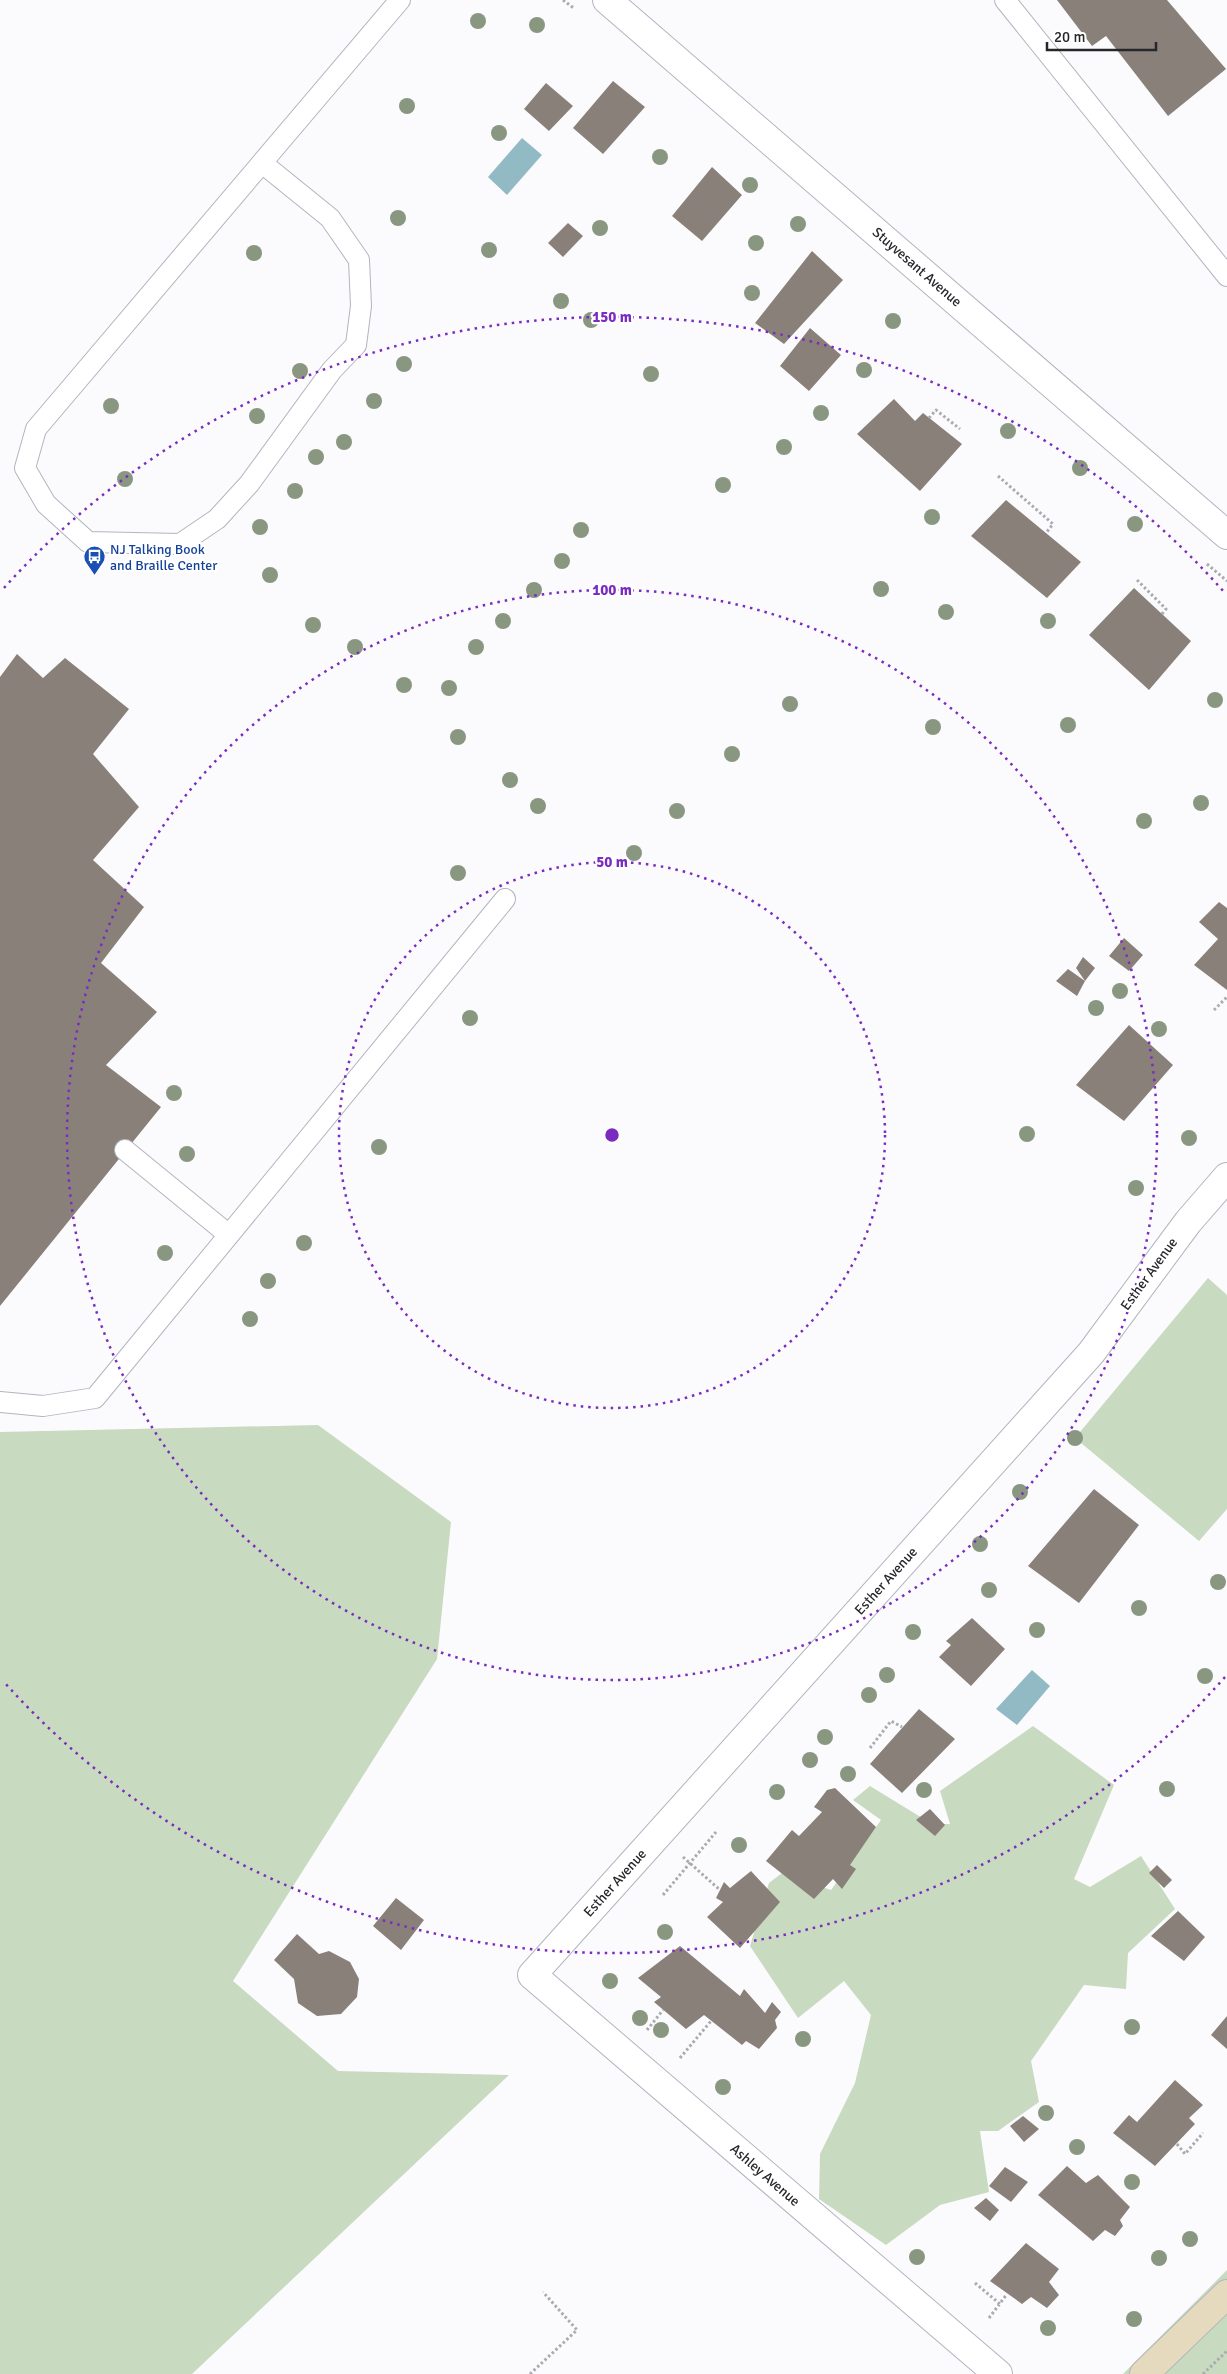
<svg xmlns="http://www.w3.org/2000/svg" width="1227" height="2374" viewBox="0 0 1227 2374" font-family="Signika,sans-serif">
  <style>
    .green { fill: #c8dabf }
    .water { fill: #92bac5 }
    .building { fill: #8a807a }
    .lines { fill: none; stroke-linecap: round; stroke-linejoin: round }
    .lane-casing { stroke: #b2b5bf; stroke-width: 22 }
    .street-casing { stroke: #b2b5bf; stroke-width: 30 }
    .secondary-casing { stroke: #b2b5bf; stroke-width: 30 }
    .path { stroke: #aaabae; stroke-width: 3; stroke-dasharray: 2.5 2.5; stroke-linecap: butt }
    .lane { stroke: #fff; stroke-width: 20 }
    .street { stroke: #fff; stroke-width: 28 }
    .secondary { stroke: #e6dabe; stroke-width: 28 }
    .tree { fill: #899781 }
    .ring { fill: none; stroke: #7b2cbf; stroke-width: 2.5; stroke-dasharray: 2.5 5 }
    .labels { text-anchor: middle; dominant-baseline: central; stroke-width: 4.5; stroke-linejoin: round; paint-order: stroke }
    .street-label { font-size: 14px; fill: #26272b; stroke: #fff }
    .transit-label { font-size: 14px; fill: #164399; stroke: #fff; text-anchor: start }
    .centre { fill: #7b2cbf; stroke: #fff; stroke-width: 2.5 }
    .ring-label { font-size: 15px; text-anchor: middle; font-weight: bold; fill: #7b2cbf; stroke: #fff; stroke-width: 4.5; stroke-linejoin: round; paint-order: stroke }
  </style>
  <rect width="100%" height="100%" fill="#fbfbfe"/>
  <path class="green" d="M1208,1278L1227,1295V1509L1199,1541L1075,1438Z
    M318,1425L451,1522L437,1659L233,1981L338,2071L509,2075L192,2374H0V1432Z
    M1033,1726L1114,1785L1074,1879L1090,1887L1141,1856L1175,1909L1128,1953L1126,1989L1084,1985L1031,2061L1039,2102L998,2131H980L989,2192L940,2205L886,2245L819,2199L820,2154L855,2083L871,2015L844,1981L798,2018L750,1946L769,1883L782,1873L831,1890L881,1820L853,1800L870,1786L932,1824H950L940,1791Z
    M1227,2270V2374H1123Z"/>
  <path class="water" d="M522,138L542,155L507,195L488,177Z
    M1032,1670L1050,1686L1017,1725L996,1709Z"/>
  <path class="building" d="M1057,0H1167L1226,69L1168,116L1106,36L1092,46Z
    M613,81L645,107L603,154L573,128Z
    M546,83L573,106L549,131L524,109Z
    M712,167L742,195L702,241L672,216Z
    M568,223L583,236L563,257L548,243Z
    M812,251L843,280L784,344L755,323Z
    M810,328L841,355L809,391L780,366Z
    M894,399L915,421L923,413L962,444L920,491L857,434Z
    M1006,500L1081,562L1047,598L971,536Z
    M1134,588L1191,641L1149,690L1089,635Z
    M17,654L43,678L65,658L129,709L93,754L139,807L93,860L144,907L101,963L157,1012L106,1065L161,1107L0,1306V677Z
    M1219,902L1227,908V990L1194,965L1218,939L1199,922Z
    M1124,938L1143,955L1129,971L1109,956Z
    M1083,957L1095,968L1085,981L1076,968Z
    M1068,969L1085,981L1077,996L1056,981Z
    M1129,1025L1173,1065L1124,1121L1076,1085Z
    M1094,1489L1139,1525L1079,1603L1028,1566Z
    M972,1618L1005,1649L971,1686L939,1657L951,1645L946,1641Z
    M919,1709L955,1739L902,1793L870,1764Z
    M835,1788L876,1827L850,1865L856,1869L842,1889L833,1879L814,1899L766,1861L792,1830L799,1836L822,1812L814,1807L827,1790Z
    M930,1809L945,1825L935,1836L916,1820Z
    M1157,1865L1172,1880L1164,1888L1149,1873Z
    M751,1871L780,1902L740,1948L707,1917L723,1902L716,1898L724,1882L730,1888Z
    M396,1898L424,1920L401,1950L373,1926Z
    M1178,1911L1205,1937L1184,1961L1151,1936Z
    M297,1934L319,1954L329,1951L350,1962L359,1979L357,1997L341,2014L317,2016L298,2003L294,1979L274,1960Z
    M680,1946L740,1996L744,1989L765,2013L772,2002L781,2012L775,2020L777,2028L759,2049L746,2041L742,2045L704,2015L686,2029L654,2002L661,1997L638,1978Z
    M1227,2016V2049L1211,2035Z
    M1175,2080L1203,2105L1189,2118L1195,2124L1155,2166L1113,2133L1129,2115L1137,2122Z
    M1023,2116L1039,2129L1024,2142L1010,2126Z
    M1067,2166L1086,2183L1098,2175L1130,2207L1120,2220L1123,2226L1115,2236L1105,2230L1093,2241L1038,2195Z
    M1005,2167L1028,2182L1011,2202L989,2186Z
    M986,2198L999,2210L990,2221L974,2208Z
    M1026,2243L1059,2269L1049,2282L1059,2295L1047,2308L1031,2297L1022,2304L990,2281Z"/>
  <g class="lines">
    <defs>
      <path id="lane" d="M1005,0L1227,276
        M262,163L330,218L359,260L361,306L356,345L332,370L249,484L217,519L180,544L88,542L46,504L25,468L36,429L400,0
        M125,1150L229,1235
        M0,1402L43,1406L95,1398L505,899"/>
      <path id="street" d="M607,0L1227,535
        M998,2374L532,1975L1091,1353L1188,1222L1227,1177"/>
      <path id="secondary" d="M1144,2374L1227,2294"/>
    </defs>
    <use href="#lane" class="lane-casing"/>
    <use href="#street" class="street-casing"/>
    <use href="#secondary" class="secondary-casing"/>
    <path class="path" d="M563,0L575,9
      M929,418L936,410L960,429
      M998,476L1053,524L1046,533
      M1207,564L1227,581
      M1137,580L1166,609L1162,614
      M1214,1010L1227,997
      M870,1748L891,1721L902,1727
      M683,1857L720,1890
      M663,1895L716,1832
      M647,2030L663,2010
      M680,2058L711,2021
      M1177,2144L1185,2154L1203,2133
      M975,2283L1000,2304
      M989,2318L1007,2294
      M530,2374L577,2330L543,2292
      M1203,2374L1227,2351"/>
    <use href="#lane" class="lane"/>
    <use href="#street" class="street"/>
    <use href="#secondary" class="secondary"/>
  </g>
  <g class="tree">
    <circle cx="478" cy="21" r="8"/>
    <circle cx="537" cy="25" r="8"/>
    <circle cx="407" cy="106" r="8"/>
    <circle cx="499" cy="133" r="8"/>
    <circle cx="660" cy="157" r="8"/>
    <circle cx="750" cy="185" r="8"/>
    <circle cx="398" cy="218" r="8"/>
    <circle cx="798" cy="224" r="8"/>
    <circle cx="600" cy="228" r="8"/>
    <circle cx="756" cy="243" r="8"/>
    <circle cx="489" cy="250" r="8"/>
    <circle cx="254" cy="253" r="8"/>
    <circle cx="752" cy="293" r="8"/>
    <circle cx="561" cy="301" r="8"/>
    <circle cx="591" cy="320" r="8"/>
    <circle cx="893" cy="321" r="8"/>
    <circle cx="404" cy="364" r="8"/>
    <circle cx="864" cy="370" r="8"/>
    <circle cx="300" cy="371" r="8"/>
    <circle cx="651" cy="374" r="8"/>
    <circle cx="374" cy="401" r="8"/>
    <circle cx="111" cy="406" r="8"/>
    <circle cx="821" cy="413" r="8"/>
    <circle cx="257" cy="416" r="8"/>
    <circle cx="1008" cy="431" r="8"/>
    <circle cx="344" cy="442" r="8"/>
    <circle cx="784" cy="447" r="8"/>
    <circle cx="316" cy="457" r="8"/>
    <circle cx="1080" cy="468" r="8"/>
    <circle cx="125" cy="479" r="8"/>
    <circle cx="723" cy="485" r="8"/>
    <circle cx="295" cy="491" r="8"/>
    <circle cx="932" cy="517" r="8"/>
    <circle cx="1135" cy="524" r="8"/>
    <circle cx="260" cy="527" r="8"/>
    <circle cx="581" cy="530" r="8"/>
    <circle cx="562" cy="561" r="8"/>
    <circle cx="270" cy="575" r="8"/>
    <circle cx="881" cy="589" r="8"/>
    <circle cx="534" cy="590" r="8"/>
    <circle cx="946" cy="612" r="8"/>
    <circle cx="503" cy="621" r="8"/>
    <circle cx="1048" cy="621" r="8"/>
    <circle cx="313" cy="625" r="8"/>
    <circle cx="355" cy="647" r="8"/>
    <circle cx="476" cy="647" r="8"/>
    <circle cx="404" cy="685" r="8"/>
    <circle cx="449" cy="688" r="8"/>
    <circle cx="1215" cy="700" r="8"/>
    <circle cx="790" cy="704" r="8"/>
    <circle cx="1068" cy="725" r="8"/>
    <circle cx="933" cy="727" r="8"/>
    <circle cx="458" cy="737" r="8"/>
    <circle cx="732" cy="754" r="8"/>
    <circle cx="510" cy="780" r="8"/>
    <circle cx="1201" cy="803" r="8"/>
    <circle cx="538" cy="806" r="8"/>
    <circle cx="677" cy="811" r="8"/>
    <circle cx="1144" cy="821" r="8"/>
    <circle cx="634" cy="853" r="8"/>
    <circle cx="458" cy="873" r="8"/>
    <circle cx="1120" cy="991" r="8"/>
    <circle cx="1096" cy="1008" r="8"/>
    <circle cx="470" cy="1018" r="8"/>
    <circle cx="1159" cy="1029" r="8"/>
    <circle cx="174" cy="1093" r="8"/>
    <circle cx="1027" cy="1134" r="8"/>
    <circle cx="1189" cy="1138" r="8"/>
    <circle cx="379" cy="1147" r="8"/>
    <circle cx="187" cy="1154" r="8"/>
    <circle cx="1136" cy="1188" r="8"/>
    <circle cx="304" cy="1243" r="8"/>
    <circle cx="165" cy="1253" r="8"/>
    <circle cx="268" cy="1281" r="8"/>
    <circle cx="250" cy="1319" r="8"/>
    <circle cx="1075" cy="1438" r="8"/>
    <circle cx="1020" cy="1492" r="8"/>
    <circle cx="980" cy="1544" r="8"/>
    <circle cx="1218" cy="1582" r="8"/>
    <circle cx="989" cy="1590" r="8"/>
    <circle cx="1139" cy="1608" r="8"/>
    <circle cx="1037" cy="1630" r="8"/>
    <circle cx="913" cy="1632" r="8"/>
    <circle cx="887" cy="1675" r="8"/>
    <circle cx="1205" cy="1676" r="8"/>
    <circle cx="869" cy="1695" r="8"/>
    <circle cx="825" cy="1737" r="8"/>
    <circle cx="810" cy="1760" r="8"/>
    <circle cx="848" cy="1774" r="8"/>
    <circle cx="1167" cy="1789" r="8"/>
    <circle cx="924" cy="1790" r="8"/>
    <circle cx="777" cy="1792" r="8"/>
    <circle cx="739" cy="1845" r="8"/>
    <circle cx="665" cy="1932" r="8"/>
    <circle cx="610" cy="1981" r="8"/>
    <circle cx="640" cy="2018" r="8"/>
    <circle cx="1132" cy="2027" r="8"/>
    <circle cx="661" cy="2030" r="8"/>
    <circle cx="803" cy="2039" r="8"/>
    <circle cx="723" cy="2087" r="8"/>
    <circle cx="1046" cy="2113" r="8"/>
    <circle cx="1077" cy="2147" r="8"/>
    <circle cx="1132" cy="2182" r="8"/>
    <circle cx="1190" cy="2239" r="8"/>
    <circle cx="917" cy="2257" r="8"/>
    <circle cx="1159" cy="2258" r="8"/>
    <circle cx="1134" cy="2319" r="8"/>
    <circle cx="1048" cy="2328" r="8"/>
  </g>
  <g class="ring">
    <circle cx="612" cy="1135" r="273"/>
    <circle cx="612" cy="1135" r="545"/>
    <path d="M1225 1677A818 818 0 0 1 4 1682M4 588A818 818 0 0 1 1225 593"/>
  </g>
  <defs>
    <symbol id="bus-pin" viewBox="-11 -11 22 30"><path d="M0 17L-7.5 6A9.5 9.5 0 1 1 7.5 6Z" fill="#1a4fb4" stroke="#fff"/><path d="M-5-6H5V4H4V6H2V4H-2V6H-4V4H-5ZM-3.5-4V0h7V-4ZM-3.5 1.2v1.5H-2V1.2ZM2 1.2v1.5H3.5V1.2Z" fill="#fff"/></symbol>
  </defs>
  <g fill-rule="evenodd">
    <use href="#bus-pin" x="82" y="544" width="25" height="34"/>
  </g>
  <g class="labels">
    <g class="street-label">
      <text transform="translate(917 267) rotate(41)">Stuyvesant Avenue</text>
      <text transform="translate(1149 1274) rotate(-54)">Esther Avenue</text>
      <text transform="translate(886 1581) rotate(-48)">Esther Avenue</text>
      <text transform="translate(615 1883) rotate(-48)">Esther Avenue</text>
      <text transform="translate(765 2175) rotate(41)">Ashley Avenue</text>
    </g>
    <g class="transit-label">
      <text x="110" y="549">NJ Talking Book<tspan x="110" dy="16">and Braille Center</tspan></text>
    </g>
  </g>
  <circle cx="612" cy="1135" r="8" class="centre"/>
  <g class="ring-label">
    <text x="612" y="322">150 m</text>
    <text x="612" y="595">100 m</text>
    <text x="612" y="867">50 m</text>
  </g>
  <path d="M1047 42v8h109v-8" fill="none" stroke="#26272b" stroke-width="2.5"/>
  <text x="1054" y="42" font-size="15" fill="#26272b" stroke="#ffffff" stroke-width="4" paint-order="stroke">20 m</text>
</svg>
